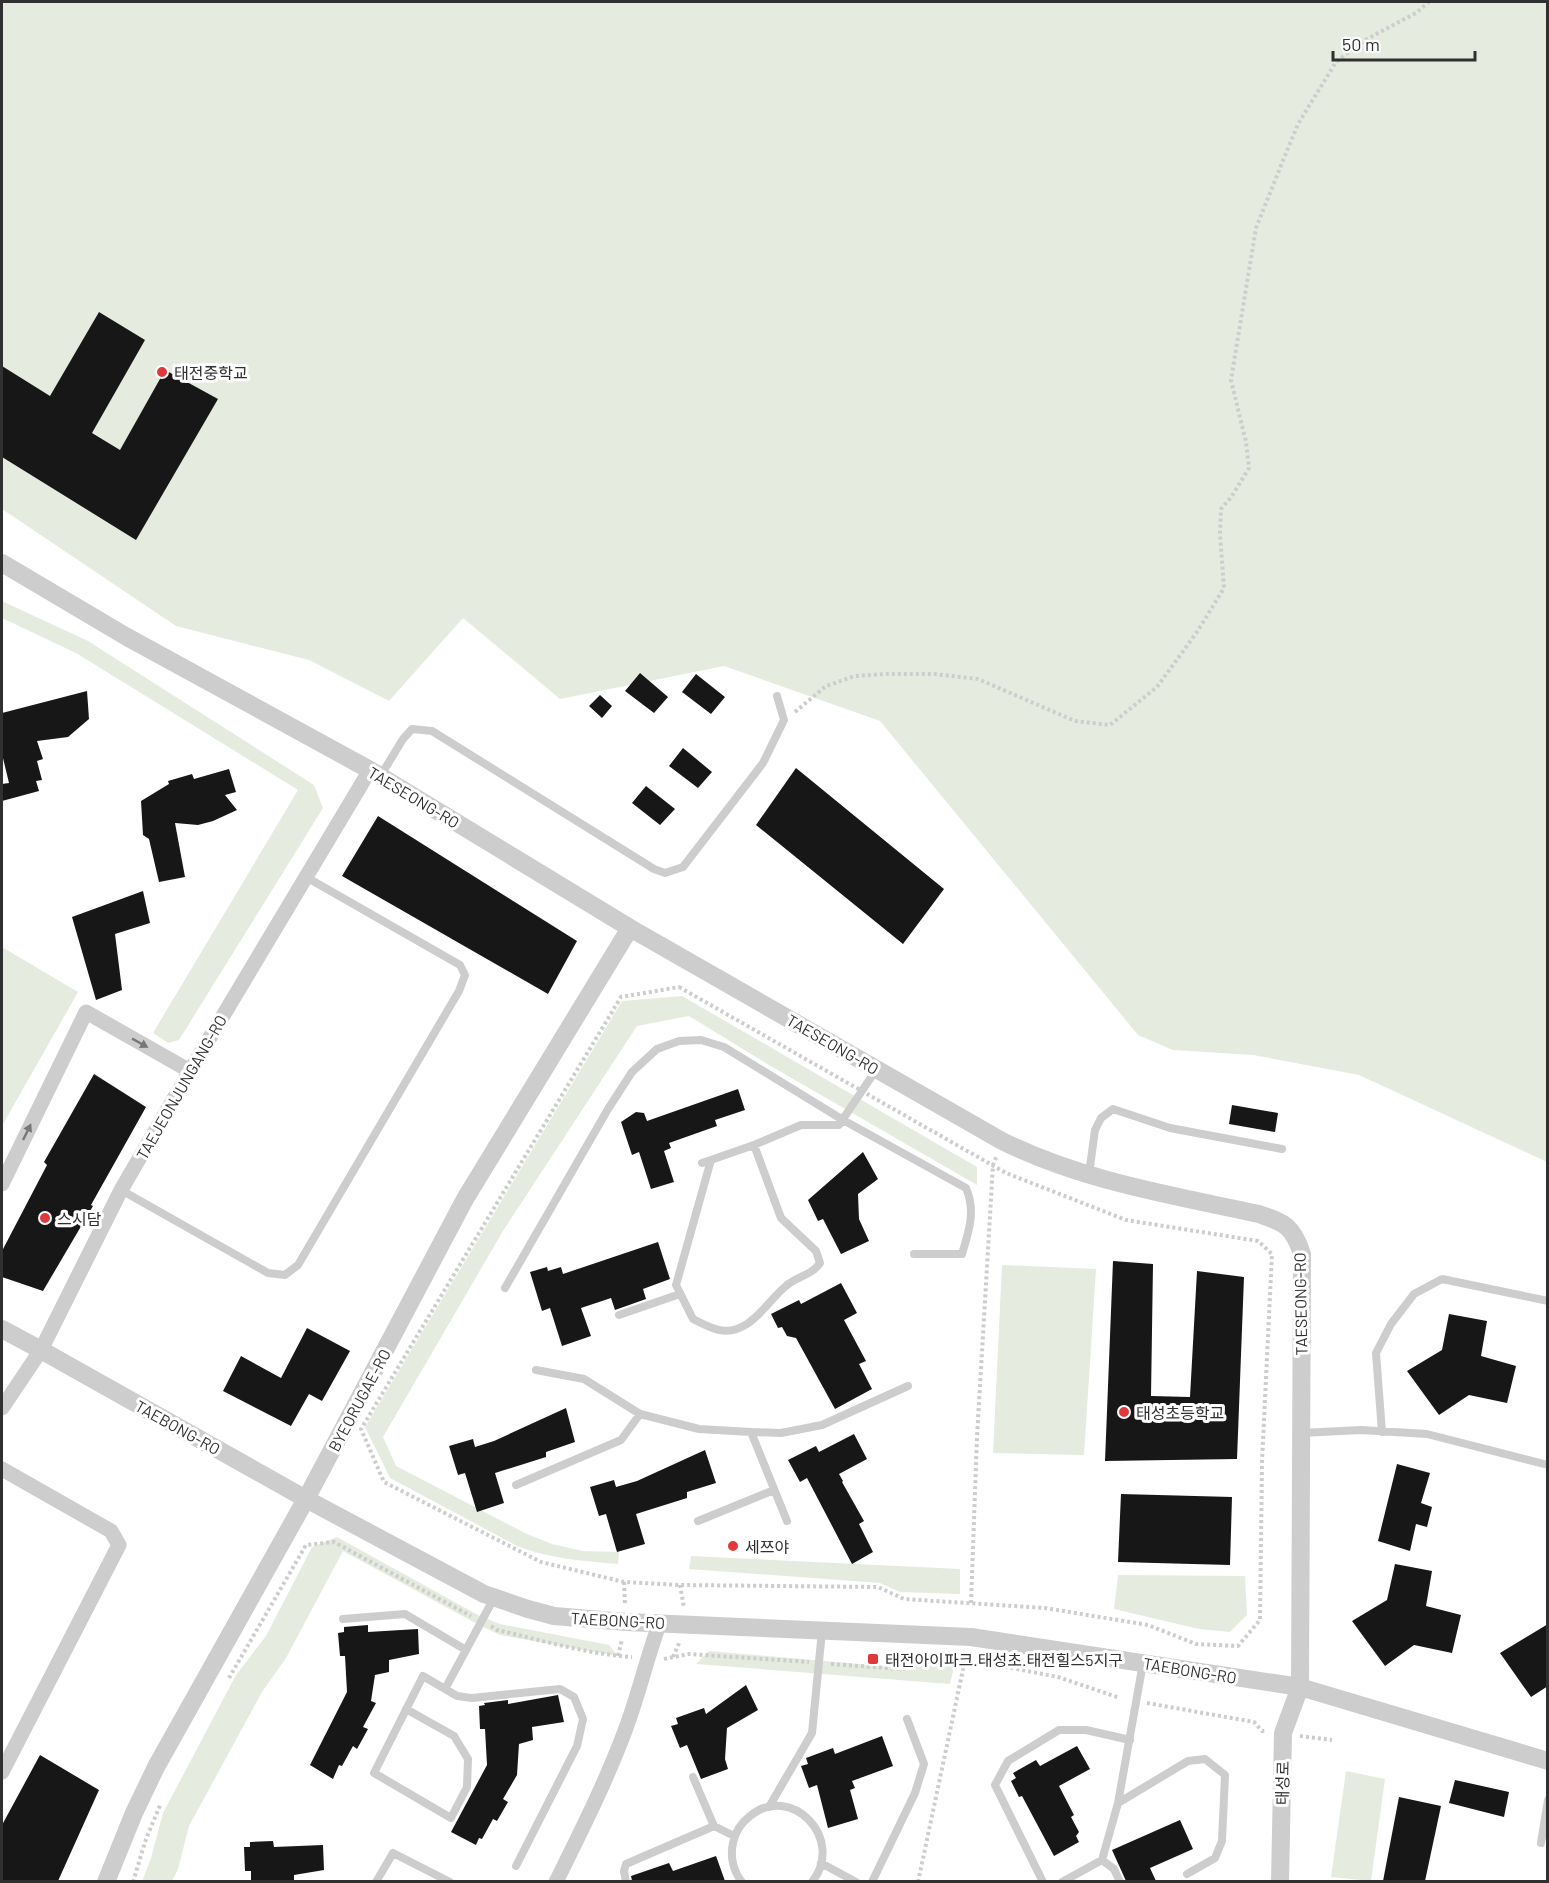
<svg xmlns="http://www.w3.org/2000/svg" width="1549" height="1883" viewBox="0 0 1549 1883" font-family="Barlow,'Noto Sans KR',sans-serif">
  <style>
    .green { fill: #e5ecdf }
    .building { fill: #171717 }
    .lines { fill: none; stroke-linecap: round; stroke-linejoin: round }
    .path { stroke: #cdcdcd; stroke-width: 4; stroke-dasharray: 3 3; stroke-linecap: butt }
    .service { stroke: #cdcdcd; stroke-width: 8 }
    .minor { stroke: #cdcdcd; stroke-width: 15 }
    .tertiary { stroke: #cdcdcd; stroke-width: 18 }
    .oneway { fill: #777 }
    .poi-dot { fill: #df3a3b; stroke: #fff; stroke-width: 2 }
    .labels { text-anchor: middle; dominant-baseline: central; stroke-width: 6; stroke-linejoin: round; paint-order: stroke }
    .poi-label { font-size: 16px; fill: #303030; stroke: #fff; text-anchor: start }
    .street-label { font-size: 16px; fill: #303030; stroke: #fff }
  </style>
  <rect width="100%" height="100%" fill="#fff"/>
  <path class="green" d="M2,2H1547V1162L1359,1075L1253,1055L1173,1050L1138,1035L880,721L724,666L560,699L463,618L389,701L309,660L176,626L2,509Z
    M2,601L88,641L314,785L323,808L179,1040L168,1043L153,1033L298,790L76,653L2,618Z
    M2,947L78,992L2,1126Z
    M682,996L977,1167V1185L769,1065L689,1016L637,1026L503,1231L383,1437L396,1466L527,1534L552,1544L583,1551L619,1552L618,1564C584,1561 552,1559 519,1547L390,1478L365,1427L622,1001Z
    M1002,1265L1096,1269L1084,1455L993,1453Z
    M337,1537L478,1615L500,1624L609,1645L618,1656L500,1635L479,1625L343,1551L286,1658L262,1692L189,1826L178,1869L172,1881L142,1882L151,1858L163,1813L236,1675L266,1636L312,1547Z
    M691,1556L960,1569V1594L900,1592L880,1583L689,1569Z
    M1118,1575L1245,1576L1247,1615L1230,1632L1199,1629L1114,1609Z
    M709,1651L893,1667L943,1659H956L950,1684L696,1664Z
    M1346,1771L1385,1779L1371,1881L1331,1877Z"/>
  <path class="building" d="M99,312L145,340L92,433L120,450L165,370L218,399L136,540L2,457V366L50,396Z
    M640,673L668,697L654,713L625,691Z
    M696,674L725,697L711,714L682,692Z
    M87,691L89,719L68,737L37,741L43,759L37,761L42,780L36,781L39,791L2,801V784L9,783L2,754V713Z
    M600,695L612,706L602,718L589,706Z
    M683,748L712,772L698,788L669,766Z
    M796,768L944,889L903,944L756,825Z
    M229,769L236,792L225,795L237,810L213,821L198,825L175,823L185,877L159,882L149,839L143,835L141,801L169,784L168,781L192,774L194,779Z
    M646,786L675,809L660,825L632,803Z
    M378,816L577,941L548,994L342,876Z
    M143,891L150,923L115,934L122,990L96,1000L72,917Z
    M94,1074L146,1107L91,1205L93,1206L43,1291L2,1277V1251L47,1165L44,1162Z
    M738,1089L745,1110L715,1120L717,1126L669,1143L671,1148L664,1151L674,1182L651,1189L639,1152L632,1155L621,1122L636,1112L644,1113L647,1121Z
    M1232,1105L1278,1113L1275,1132L1229,1124Z
    M863,1152L878,1179L858,1194L859,1219L869,1241L841,1254L823,1219L818,1221L808,1200Z
    M658,1242L670,1279L643,1289L646,1299L615,1310L611,1298L581,1308L591,1336L562,1346L550,1308L542,1311L530,1272L547,1267L548,1271L561,1267L563,1274Z
    M1113,1261L1153,1264L1151,1396L1190,1397L1197,1271L1244,1277L1237,1459L1105,1461Z
    M841,1283L857,1313L844,1320L866,1361L859,1364L872,1389L835,1409L796,1338L787,1336L782,1327L778,1328L771,1314L799,1300L801,1304Z
    M1449,1314L1487,1321L1481,1356L1516,1366L1507,1403L1469,1395L1439,1415L1407,1371L1442,1350Z
    M307,1328L350,1351L322,1401L309,1394L291,1426L223,1391L241,1356L281,1378Z
    M566,1408L575,1442L546,1452V1457L495,1473L504,1503L477,1512L465,1473L458,1475L449,1446L473,1439L475,1447L494,1441Z
    M854,1434L867,1459L839,1474L843,1481L842,1482L864,1521L859,1524L873,1552L852,1564L807,1478L800,1482L788,1460L816,1446L819,1452Z
    M705,1450L716,1483L687,1492V1498L636,1514L645,1544L617,1552L606,1514L599,1516L590,1487L614,1480L616,1487L637,1481Z
    M1397,1464L1430,1473L1421,1503L1432,1507L1427,1527L1416,1524L1410,1551L1378,1541Z
    M1121,1494L1232,1497L1230,1565L1118,1562Z
    M1395,1564L1432,1571L1426,1606L1461,1615L1452,1653L1414,1645L1385,1666L1352,1621L1387,1600Z
    M1548,1624V1686L1531,1697L1500,1653Z
    M368,1625V1632L418,1629L419,1654L389,1660V1672L375,1675L371,1701L376,1703L363,1727L368,1729L357,1749L353,1746L342,1766L339,1765L333,1779L310,1765L347,1692L345,1656H340L338,1633L344,1632V1627Z
    M746,1685L758,1710L727,1728L725,1759L728,1769L701,1779L687,1745L680,1748L671,1726L678,1724L676,1718L704,1708L706,1714Z
    M558,1695L564,1722L532,1727L533,1740L519,1744L517,1775L503,1799L508,1802L497,1821L493,1819L482,1839L479,1838L476,1845L451,1832L487,1765L485,1729H480L479,1706L485,1705L484,1703L508,1700V1704Z
    M882,1736L893,1766L852,1781L855,1788L850,1790L858,1819L828,1828L817,1785L809,1788L801,1766L808,1764L806,1758L833,1748L835,1754Z
    M1077,1746L1090,1769L1059,1786L1074,1815L1071,1817L1079,1832L1076,1836L1079,1842L1054,1856L1022,1796L1019,1797L1011,1781L1016,1778L1013,1773L1036,1760L1040,1766Z
    M40,1755L99,1790L58,1881H2V1825Z
    M1455,1780L1509,1792L1504,1817L1449,1803Z
    M1399,1797L1441,1806L1425,1881H1383Z
    M1180,1820L1193,1849L1150,1868L1156,1881H1126L1112,1850Z
    M273,1841L274,1847L323,1845L324,1870L294,1875V1881H251V1871H245L244,1847H250V1842Z
    M716,1856L725,1881H632L631,1876L669,1863L673,1871Z"/>
  <g class="lines">
    <path class="path" d="M795,712L826,686L855,676L885,674H934L978,679L1075,721L1110,725L1157,687L1197,632L1224,588L1220,534L1221,509L1232,496L1249,468L1246,442L1231,380L1256,228L1284,158L1298,124L1336,62L1365,40L1416,13L1429,2
      M679,987L1006,1173L1126,1220L1258,1241L1272,1254L1262,1462L1260,1620L1238,1646L1196,1644L1148,1625L1045,1608L904,1599L878,1587L680,1585L624,1582L541,1562L384,1482L361,1429L621,997Z
      M624,1582L625,1605
      M680,1585L684,1608
      M971,1603L977,1437L993,1165L997,1155
      M491,1626L497,1630C541,1640 587,1654 632,1657
      M618,1656L622,1639
      M673,1657L680,1641
      M664,1659L689,1654L809,1662
      M981,1662L1058,1677L1120,1698
      M831,1664L902,1669L953,1656
      M229,1678L306,1545L334,1542L471,1616
      M1147,1703L1254,1722L1262,1731H1266
      M1300,1736L1332,1740
      M133,1882L146,1839L161,1803
      M918,1882L965,1660"/>
    <path class="service" d="M381,775L403,739L412,729L432,731L654,869L665,873L683,867L763,763L784,720L777,696
      M711,1160L676,1285L693,1319C701,1323 710,1328 719,1330C750,1336 766,1302 786,1286C797,1276 811,1276 820,1263L816,1251L781,1218L754,1145
      M702,1163L754,1145L801,1125H839L876,1070
      M1089,1174L1095,1130L1101,1118L1113,1109L1170,1128L1282,1149
      M121,1190L268,1273L285,1275L298,1265L459,991L465,975L460,965L306,877
      M505,1288L608,1109L632,1072L657,1049L679,1041L701,1040L724,1047L843,1120L966,1188C976,1211 969,1231 962,1254H914
      M619,1315L680,1294
      M536,1370L584,1379L640,1414L699,1429L751,1432L781,1433L822,1425L908,1386
      M751,1432L787,1521
      M1382,1432L1376,1353L1391,1324L1414,1294L1442,1279L1548,1301
      M1301,1433L1361,1430L1427,1434L1548,1465
      M516,1485L621,1440L640,1414
      M698,1521L774,1490
      M343,1619L405,1614L466,1650
      M445,1689L494,1598
      M406,1709L454,1736L468,1759L467,1787L451,1818L374,1773L423,1676L457,1696L472,1698L560,1689L574,1697L583,1719L577,1746L516,1866
      M693,1777L714,1826L734,1836
      M1118,1803L1188,1761L1205,1759L1225,1775L1222,1841L1215,1858L1187,1874
      M769,1807L812,1733L822,1631
      M1541,1843L1548,1800
      M1102,1860L1118,1803L1143,1663
      M821,1863L856,1882
      M376,1882L393,1853L450,1882
      M626,1882L624,1871L626,1864L714,1826
      M742,1882C733,1871 730,1856 733,1843C735,1832 741,1823 750,1816C791,1782 846,1839 812,1882
      M872,1882L915,1793L924,1764L907,1719
      M1043,1882L995,1785L1008,1761L1059,1730H1086L1130,1740
      M1062,1882L1102,1860L1114,1869L1120,1882"/>
    <path class="minor" d="M2,1184L86,1012L190,1071
      M2,1408L41,1350L121,1190L190,1071L370,770
      M2,1469L111,1531L119,1545L2,1772
      M556,1882C580,1833 604,1786 623,1736C638,1698 646,1660 660,1622"/>
    <path class="tertiary" d="M2,563L127,637L370,770L630,928L1002,1141C1083,1181 1171,1195 1259,1214C1285,1223 1293,1226 1302,1254L1300,1687L1283,1733L1280,1882
      M2,1329L41,1350L306,1499L484,1594L528,1609L554,1616L626,1622L971,1637L1300,1687L1548,1761
      M106,1882L134,1813L156,1767L306,1499L465,1199L630,928"/>
  </g>
  <defs><path id="oneway-solid" d="M-6-.8H1V-3.2L6.5 0L1 3.2V.8H-6Z" transform="scale(1.5)"/></defs>
  <g class="oneway">
    <use href="#oneway-solid" transform="translate(140 1043) rotate(29)"/>
    <use href="#oneway-solid" transform="translate(27 1132) rotate(-64)"/>
  </g>
  <g class="poi-dot">
    <circle cx="162" cy="372" r="6"/>
    <circle cx="45" cy="1218" r="6"/>
    <circle cx="1124" cy="1412" r="6"/>
    <circle cx="733" cy="1546" r="6"/>
    <rect x="867" y="1653" width="12" height="12" rx="3"/>
  </g>
  <g class="labels">
    <g class="poi-label">
      <text x="174" y="372">태전중학교</text>
      <text x="57" y="1218">스시담</text>
      <text x="1136" y="1412">태성초등학교</text>
      <text x="745" y="1546">세쯔야</text>
      <text x="885" y="1659">태전아이파크.태성초.태전힐스5지구</text>
    </g>
    <g class="street-label">
      <text transform="translate(414 797) rotate(31)">TAESEONG-RO</text>
      <text transform="translate(833 1044) rotate(30)">TAESEONG-RO</text>
      <text transform="translate(181 1087) rotate(-60)">TAEJEONJUNGANG-RO</text>
      <text transform="translate(1300 1304) rotate(-91)">TAESEONG-RO</text>
      <text transform="translate(359 1400) rotate(-62)">BYEORUGAE-RO</text>
      <text transform="translate(178 1427) rotate(29)">TAEBONG-RO</text>
      <text transform="translate(618 1620) rotate(3)">TAEBONG-RO</text>
      <text transform="translate(1190 1670) rotate(9)">TAEBONG-RO</text>
      <text transform="translate(1282 1783) rotate(-89)">태성로</text>
    </g>
  </g>
  <rect width="1549" height="1883" fill="none" stroke="#303030" stroke-width="6"/>
  <path d="M1333 51v9h142v-9" fill="none" stroke="#303030" stroke-width="3"/>
  <text x="1342" y="51" font-size="18" fill="#303030" stroke="#ffffff" stroke-width="4.5" paint-order="stroke">50 m</text>
</svg>
